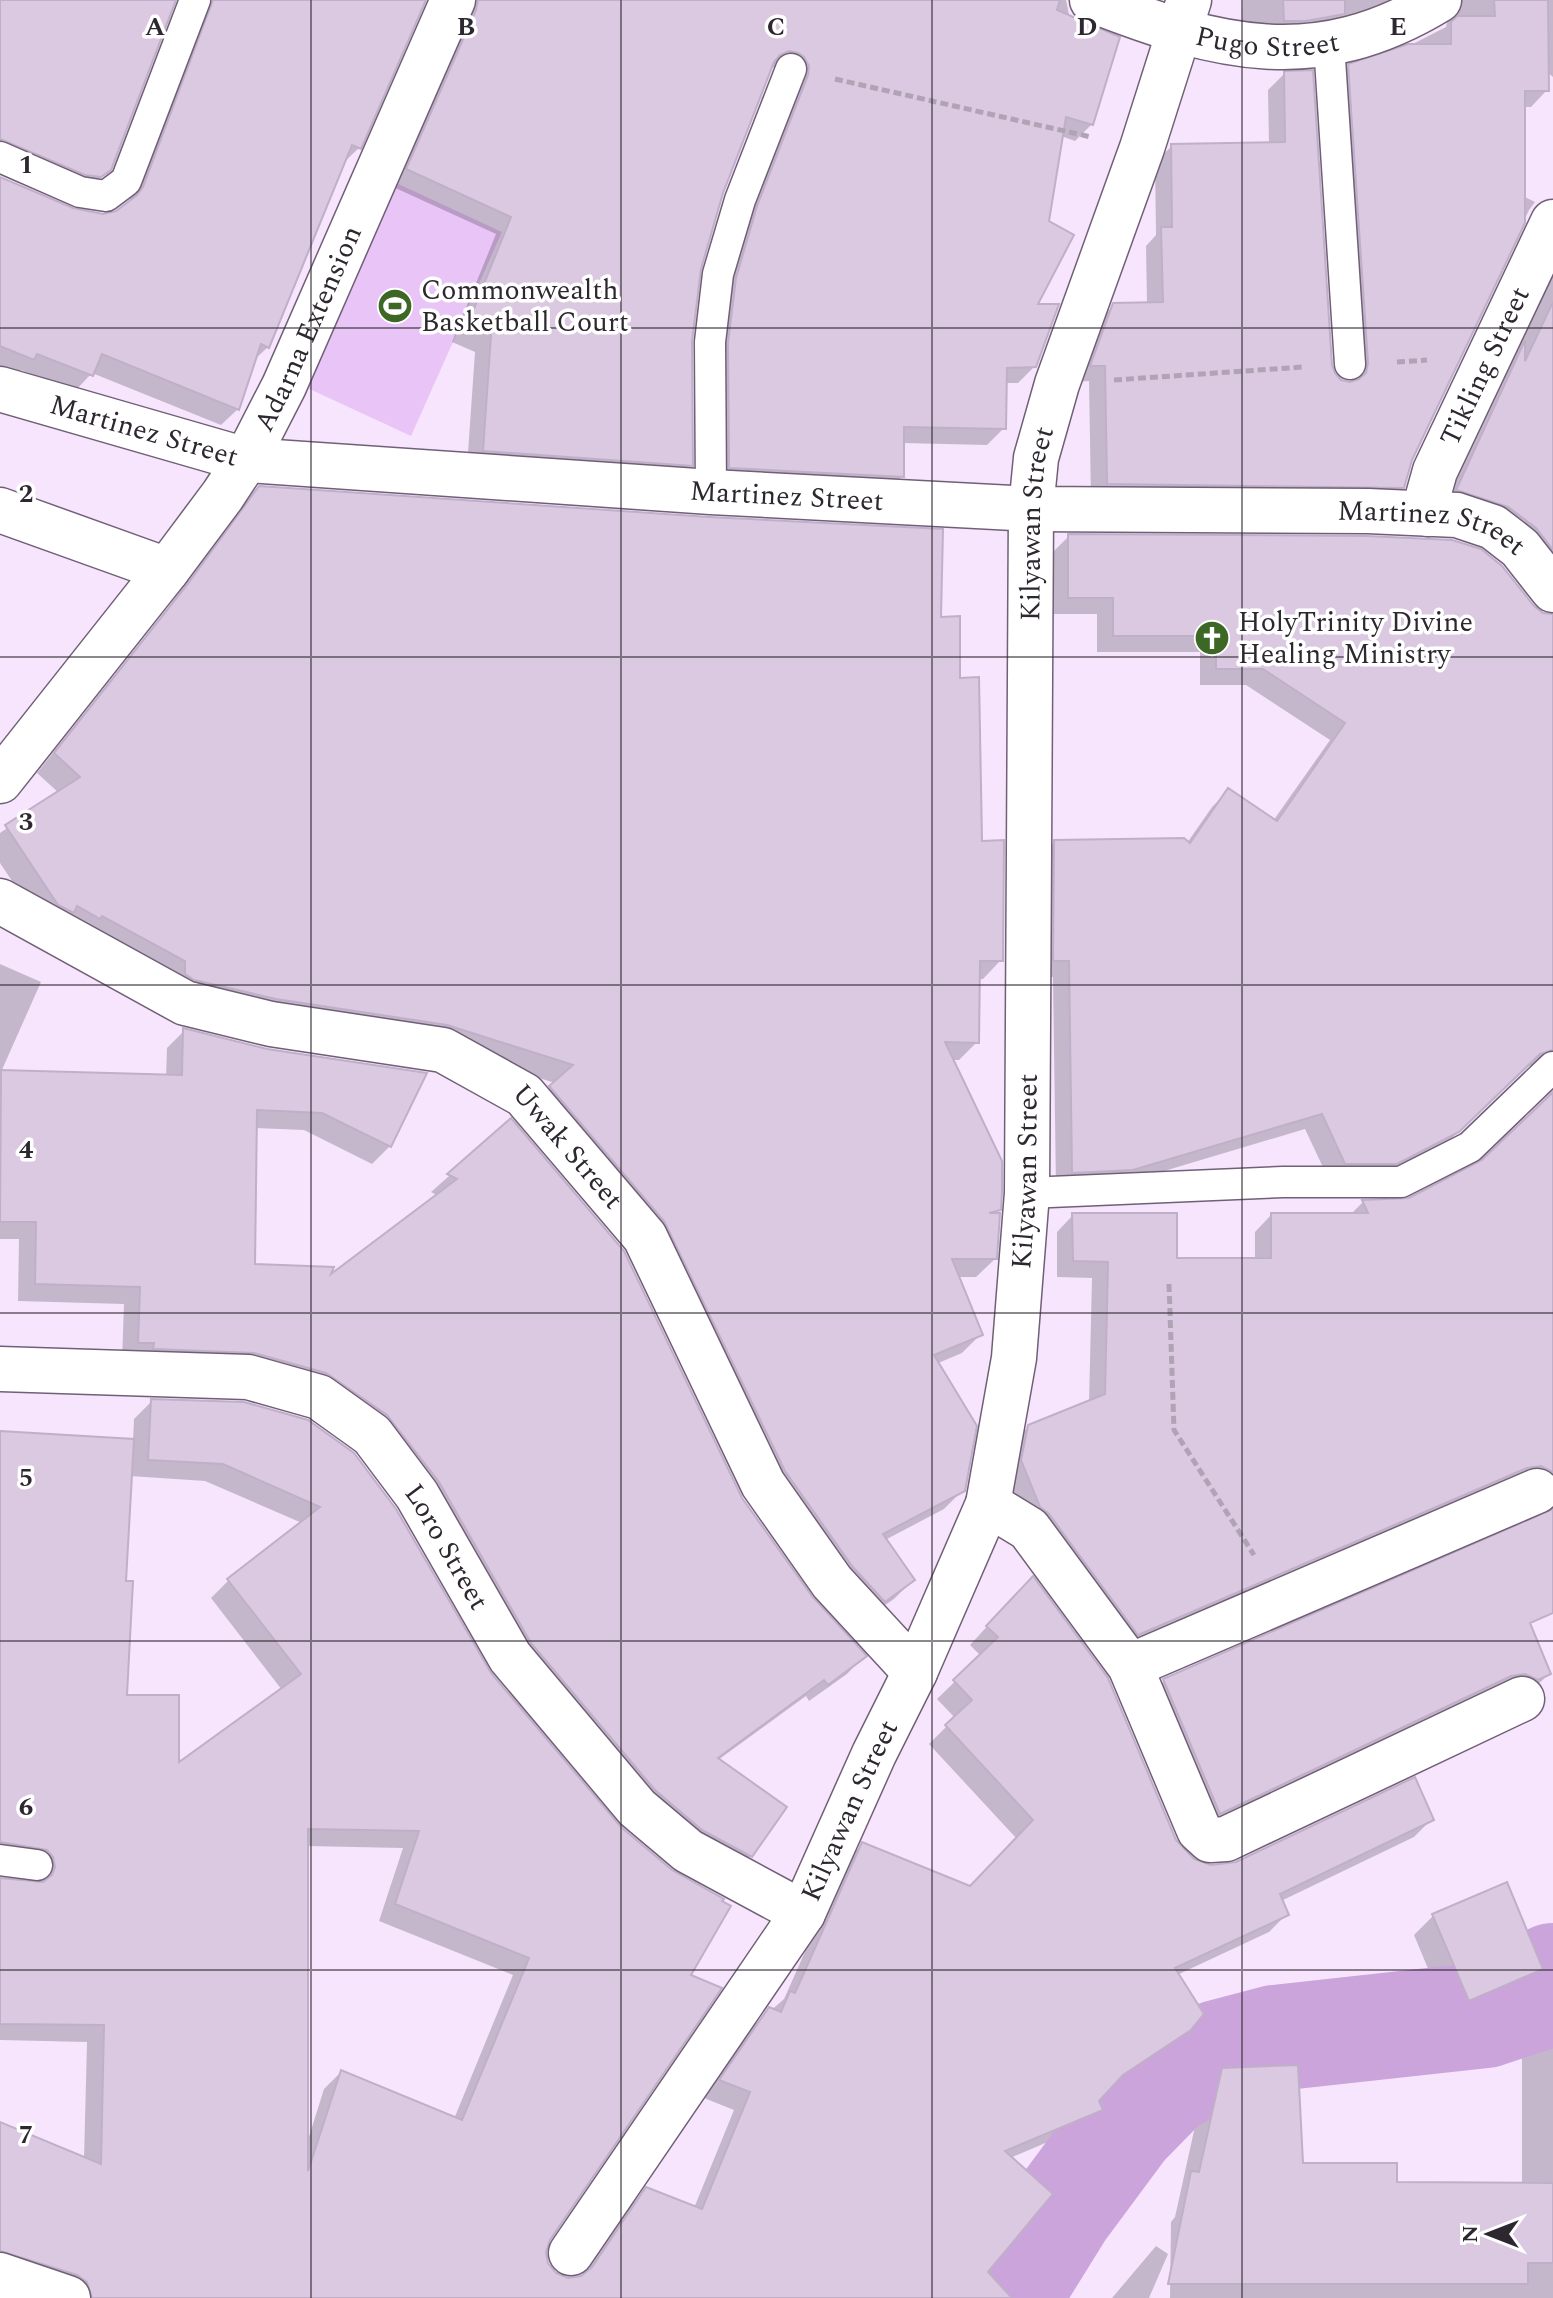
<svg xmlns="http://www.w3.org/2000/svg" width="1553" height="2298" viewBox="0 0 1553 2298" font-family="Spectral,serif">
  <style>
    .green { fill: #e8c4f7 }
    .shadow { fill: #0003; fill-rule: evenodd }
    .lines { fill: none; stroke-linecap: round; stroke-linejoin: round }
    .river { stroke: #cba4db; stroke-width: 106 }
    .building { fill: #dac9e1; stroke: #c0afc8; stroke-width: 2; fill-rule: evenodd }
    .service-casing { stroke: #706076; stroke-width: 33 }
    .minor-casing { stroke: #706076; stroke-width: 47 }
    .path { stroke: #b1a3b6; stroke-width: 5; stroke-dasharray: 8 4; stroke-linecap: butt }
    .service { stroke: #fff; stroke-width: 30 }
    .minor { stroke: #fff; stroke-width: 44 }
    .grid { fill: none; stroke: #2d2730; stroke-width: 2; stroke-opacity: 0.55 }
    .labels { text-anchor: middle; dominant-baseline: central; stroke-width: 7; stroke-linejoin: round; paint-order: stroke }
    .street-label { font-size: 28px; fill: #2d2730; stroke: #fff }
    .poi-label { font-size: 28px; fill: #2d2730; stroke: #fff; text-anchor: start }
    .grid-label { font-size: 26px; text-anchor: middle; font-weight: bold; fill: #2d2730; stroke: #fff; stroke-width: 7; stroke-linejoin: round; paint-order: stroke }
  </style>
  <rect width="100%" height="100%" fill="#f7e5fe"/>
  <path class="green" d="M379,175L502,232L411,436L288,379Z"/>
  <path class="shadow" d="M0,0H174L109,169L92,186L0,163Z
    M186,0H424L359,148L342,164L268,347L254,360L238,409L221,425L92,373L75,391L21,370L16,376L0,369V179L72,210L110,216L128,204L196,25Z
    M454,0H1066L1092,124L1075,141L1061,136L1035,306V366L1018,383H1005L1004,428L987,445L902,443V476L885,493L713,484L712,361L780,68L770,67L721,193L699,268L690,342L691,465L674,481L467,467L475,352L452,342L496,234L391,186Z
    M1243,0H1397L1365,16L1268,37V24L1242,23Z
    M1441,0H1553V77L1547,72V90L1531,107H1523V196L1535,202L1529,210L1411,460L1403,487L1386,503L1091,500L1089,381L1075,382L1097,322L1114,305L1147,304L1146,246L1156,235L1155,162L1172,146L1269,144L1268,90L1285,73L1330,366L1334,376L1342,382L1352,384L1333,83L1349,66L1403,49L1446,27L1448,18Z
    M1553,265V587L1440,506Z
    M260,488L939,619L958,680L980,843L1001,960L983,979H978L977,1042L959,1060H952L999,1209L992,1215L995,1259L976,1277H957L981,1334L962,1353L936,1364L963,1490L944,1509L885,1540L913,1580L894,1599L865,1619L649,1245L532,1106L555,1083L427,1043L167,993L40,923L0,863V833L59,793L37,773L169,606L241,507Z
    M1069,536L1532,607L1542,615L1553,616V1077L1540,1065L1529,1066L1441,1148L1378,1180H1329L1305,1129L1114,1186L1056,1189L1053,977H1038V858L1055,842L1187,843L1212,807L1229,790L1273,821L1330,740L1246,685H1200V652H1097V614H1052V553Z
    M0,964L41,982L1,1072L166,1077L167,1048L184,1031L390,1146L372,1164L304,1130L255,1128L253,1266L326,1280L438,1196L431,1192L511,1121L741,1499L810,1598L864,1656L847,1674L809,1701L806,1696L718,1760L751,1856L733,1874L637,1808L369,1432L122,1360L124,1304L18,1301L19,1239H0Z
    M1553,1092V1602L1524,1615L1549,1674L1532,1690L1203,1829L1147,1697L1164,1681L1546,1513L1544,1497L1121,1651L1024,1523L1006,1478L1012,1444L1029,1426L1089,1403L1092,1278L1057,1277V1232L1073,1215L1175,1260H1255V1232L1271,1215H1350L1363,1202L1410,1200L1484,1162Z
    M152,1401L244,1404L489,1674L688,1976L549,2238L544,2250L546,2264L556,2276L570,2280L581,2278L629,2207L647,2189L694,2208L734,2110L704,2098L752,2027L784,1999L845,1862L863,1844L970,1888L1017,1839L929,1744L955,1718L937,1699L981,1656L970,1645L1015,1596L1174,1841L1193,1861L1211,1867L1237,1864L1431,1820L1414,1837L1281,1901L1287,1914L1269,1932L1177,1975L1189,2029L1171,2047L1107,2089L1097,2100L1101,2110L1083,2127L1010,2158L985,2272L989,2298H68L0,2272V2212L84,2159L87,2042L0,2040V1879L38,1885L37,1877L0,1861V1433L133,1441L134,1419ZM130,1476L205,1481L302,1523L228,1581L211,1598L282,1690L177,1765L124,1697V1583ZM306,1846L403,1848L379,1921L513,1975L454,2119L341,2072L324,2089L307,2143Z
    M1506,1885L1553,1998V2298H1170L1171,2222L1175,2217L1203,2090L1223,2070L1301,2165L1395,2184L1522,2185V1989L1449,2019L1414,1935L1433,1916Z
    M1156,2246L1168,2254L1149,2298H1112Z"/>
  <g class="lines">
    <path class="river" d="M1007,2298L1061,2211L1124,2126L1165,2084L1218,2053L1275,2038L1485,2015L1534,1999L1553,1976"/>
  </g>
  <path class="building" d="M0,0H176L111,170L101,177L85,175L0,139Z
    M213,0H426L361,149L352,145L269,348L261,344L239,410L102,354L93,376L37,354L34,360L0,346V177L73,208L103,214L116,211L137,195L143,187Z
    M478,0H1060L1057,10L1120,37L1093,125L1066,117L1049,221L1074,235L1038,304H1059L1036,367L1007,368L1006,429L904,427V477L729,468L728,343L736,278L757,206L808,75L809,66L804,57L798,53L789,51L780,55L774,62L723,193L701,269L692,342L693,466L483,451L491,335L467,326L511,217L406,169L476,10Z
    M1283,0H1345V14L1306,21H1284Z
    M1494,0H1548L1549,91H1525V223L1412,460L1404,488L1107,484L1105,366H1090L1113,303L1163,302L1161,227H1172L1171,144L1285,142L1284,71L1313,70L1332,365L1335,373L1341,380L1350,382L1359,379L1366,373L1368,363L1348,64L1408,44H1451V22L1457,16H1495Z
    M1553,302V550L1536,528L1508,507L1456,490L1525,340V361Z
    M259,486L709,517L943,529L941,617L960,616V678L979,677L982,841L1004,840L1003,961H980L979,1043L945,1042L1002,1161V1192L1001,1210L989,1213H1000L997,1259H952L983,1335L934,1355L977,1426L965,1491L883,1534L915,1580L885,1602L852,1566L785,1471L664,1221L549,1086L573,1065L447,1025L276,999L194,980L185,974V961L102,916L100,919L77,906L74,913L58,905L5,825L80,777L54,753L187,585Z
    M1068,534L1367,536L1452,540L1481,549L1502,566L1534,606L1543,613L1553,614V1050L1540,1054L1459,1132L1397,1164H1345L1322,1114L1133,1170L1072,1173L1069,961H1053L1054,840L1184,838L1190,843L1228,788L1277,821L1345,723L1263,669H1216V636H1113V598H1068Z
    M183,1028L267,1049L427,1073L391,1147L322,1113L257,1110L255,1264L334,1267L331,1274L457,1179L447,1174L511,1118L624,1251L742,1498L812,1596L867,1656L828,1685L824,1680L718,1758L787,1807L752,1857L702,1830L655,1790L531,1643L439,1482L387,1415L326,1373L254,1353L153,1349L154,1343H138L140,1287L35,1284L36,1222H0L1,1070L182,1075Z
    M1553,1092V1472L1541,1466L1527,1468L1138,1635L1049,1514L1040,1507L1021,1460L1028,1425L1105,1394L1108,1262L1073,1261L1072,1213H1177V1258H1271V1213H1368L1362,1200L1409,1198L1482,1160Z
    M151,1399L244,1402L308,1420L354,1453L396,1509L491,1673L621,1827L672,1870L724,1899L722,1901L731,1906L691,1975L722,1988L550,2240L546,2252L548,2263L556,2273L568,2278L581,2276L592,2267L646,2187L702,2209L750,2092L719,2080L769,2007L781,2012L790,1991L795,1993L862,1842L970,1886L1033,1820L945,1725L972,1700L953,1680L998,1637L986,1626L1033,1576L1108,1678L1176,1840L1194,1859L1211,1865L1236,1862L1415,1777L1434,1820L1280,1894L1289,1915L1175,1968L1204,2014L1191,2030L1123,2075L1099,2101L1103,2110L1005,2151L1053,2194L988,2272L1012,2298H92L87,2282L77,2275L0,2251V2122L101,2164L104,2025L0,2024V1878L43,1882L52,1875L55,1867L53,1857L47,1850L0,1842V1431L134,1439L126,1581H133L127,1695H179V1762L301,1674L227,1579L320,1507L223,1464L148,1460ZM308,1829L419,1831L395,1904L529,1958L462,2120L341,2070L308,2171Z
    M1553,1509V1613L1530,1623L1551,1674L1538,1680L1525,1674L1511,1676L1220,1814L1163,1679Z
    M1507,1882L1543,1969L1469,2001L1432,1914Z
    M1298,2065L1303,2163H1397V2182L1553,2183V2263H1528V2284H1168L1191,2171L1199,2172L1222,2068Z"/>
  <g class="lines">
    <defs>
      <path id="service" d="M1329,44L1350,364
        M0,157L80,192L106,196L126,181L195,0
        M711,492L710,342L718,274L740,200L791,69
        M1027,1193L1283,1182H1401L1470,1147L1553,1067
        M0,1860L37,1865"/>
      <g id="minor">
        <path id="s1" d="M1092,0C1217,49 1316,75 1439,0"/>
        <path id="s2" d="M0,389L246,460L711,492L1031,509L1368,511L1457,515L1493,527L1520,548L1553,590"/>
        <path d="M0,510L167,570"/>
        <path id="s3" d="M1428,514V496L1435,471L1553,222"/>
        <path id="s4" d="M0,781L167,570L223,495L246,460L284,386L453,0"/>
        <path id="s5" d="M0,901L185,1003L271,1024L443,1050L524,1095L645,1237L763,1484L832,1582L915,1672"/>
        <path id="s6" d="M0,1369L248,1377L319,1397L372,1435L417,1495L510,1657L637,1808L688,1851L803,1913"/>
        <path d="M988,1504L1029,1529L1130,1666L1199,1830L1210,1840L1226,1839L1522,1699"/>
        <path d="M1130,1666L1537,1491"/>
        <path id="s7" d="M571,2253L803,1913L874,1754L915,1672L988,1504L1014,1358L1027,1193L1031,509L1036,458L1057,384L1142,148L1189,0"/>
        <path d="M0,2275L68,2298"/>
      </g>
    </defs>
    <use href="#service" class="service-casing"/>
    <use href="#minor" class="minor-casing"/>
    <path class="path" d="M835,79L1091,137
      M1397,362L1427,360
      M1114,380L1303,367
      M1169,1284L1174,1430L1254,1555"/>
    <use href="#service" class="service"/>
    <use href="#minor" class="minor"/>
  </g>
  <path class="grid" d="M311,0V2298M621,0V2298M932,0V2298M1242,0V2298M0,328H1553M0,657H1553M0,985H1553M0,1313H1553M0,1641H1553M0,1970H1553"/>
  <defs>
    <symbol id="stadium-disc" viewBox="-11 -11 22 22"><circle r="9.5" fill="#3c6724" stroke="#fff"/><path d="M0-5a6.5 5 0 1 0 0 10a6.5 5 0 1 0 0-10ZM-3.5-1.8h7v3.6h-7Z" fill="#fff"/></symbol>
    <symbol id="church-disc" viewBox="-11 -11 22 22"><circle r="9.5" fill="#3c6724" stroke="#fff"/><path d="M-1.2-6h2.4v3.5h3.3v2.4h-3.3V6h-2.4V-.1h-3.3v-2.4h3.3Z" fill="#fff"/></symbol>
  </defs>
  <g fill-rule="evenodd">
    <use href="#stadium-disc" x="375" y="286" width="40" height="40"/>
    <use href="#church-disc" x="1192" y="618" width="40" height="40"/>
  </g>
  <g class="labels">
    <g class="street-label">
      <text stroke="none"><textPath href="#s1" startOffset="182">Pugo Street</textPath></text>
      <text stroke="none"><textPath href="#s4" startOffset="550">Adarna Extension</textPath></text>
      <text stroke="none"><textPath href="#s3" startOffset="160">Tikling Street</textPath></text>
      <text stroke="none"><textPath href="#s2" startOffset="150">Martinez Street</textPath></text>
      <text stroke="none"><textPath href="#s2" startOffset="798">Martinez Street</textPath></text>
      <text stroke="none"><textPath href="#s7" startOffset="1844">Kilyawan Street</textPath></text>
      <text stroke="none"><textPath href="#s2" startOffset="1446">Martinez Street</textPath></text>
      <text stroke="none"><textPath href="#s5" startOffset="634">Uwak Street</textPath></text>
      <text stroke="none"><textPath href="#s7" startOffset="1196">Kilyawan Street</textPath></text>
      <text stroke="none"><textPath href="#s6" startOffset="522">Loro Street</textPath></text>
      <text stroke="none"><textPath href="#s7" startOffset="524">Kilyawan Street</textPath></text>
    </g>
    <g class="poi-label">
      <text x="421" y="290">Commonwealth<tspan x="421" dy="32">Basketball Court</tspan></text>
      <text x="1238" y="622">HolyTrinity Divine<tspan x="1238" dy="32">Healing Ministry</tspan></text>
    </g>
  </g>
  <g class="grid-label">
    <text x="155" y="35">A</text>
    <text x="466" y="35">B</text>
    <text x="776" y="35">C</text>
    <text x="1087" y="35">D</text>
    <text x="1398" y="35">E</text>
    <text x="26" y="173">1</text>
    <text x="26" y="502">2</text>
    <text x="26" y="830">3</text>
    <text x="26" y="1158">4</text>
    <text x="26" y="1486">5</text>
    <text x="26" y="1815">6</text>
    <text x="26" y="2143">7</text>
  </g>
  <g transform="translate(1489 2234) rotate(270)" stroke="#ffffff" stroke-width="6" paint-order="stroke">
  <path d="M0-6L14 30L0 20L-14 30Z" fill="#2d2730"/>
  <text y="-12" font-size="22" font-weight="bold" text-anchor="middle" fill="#2d2730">N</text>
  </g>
</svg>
